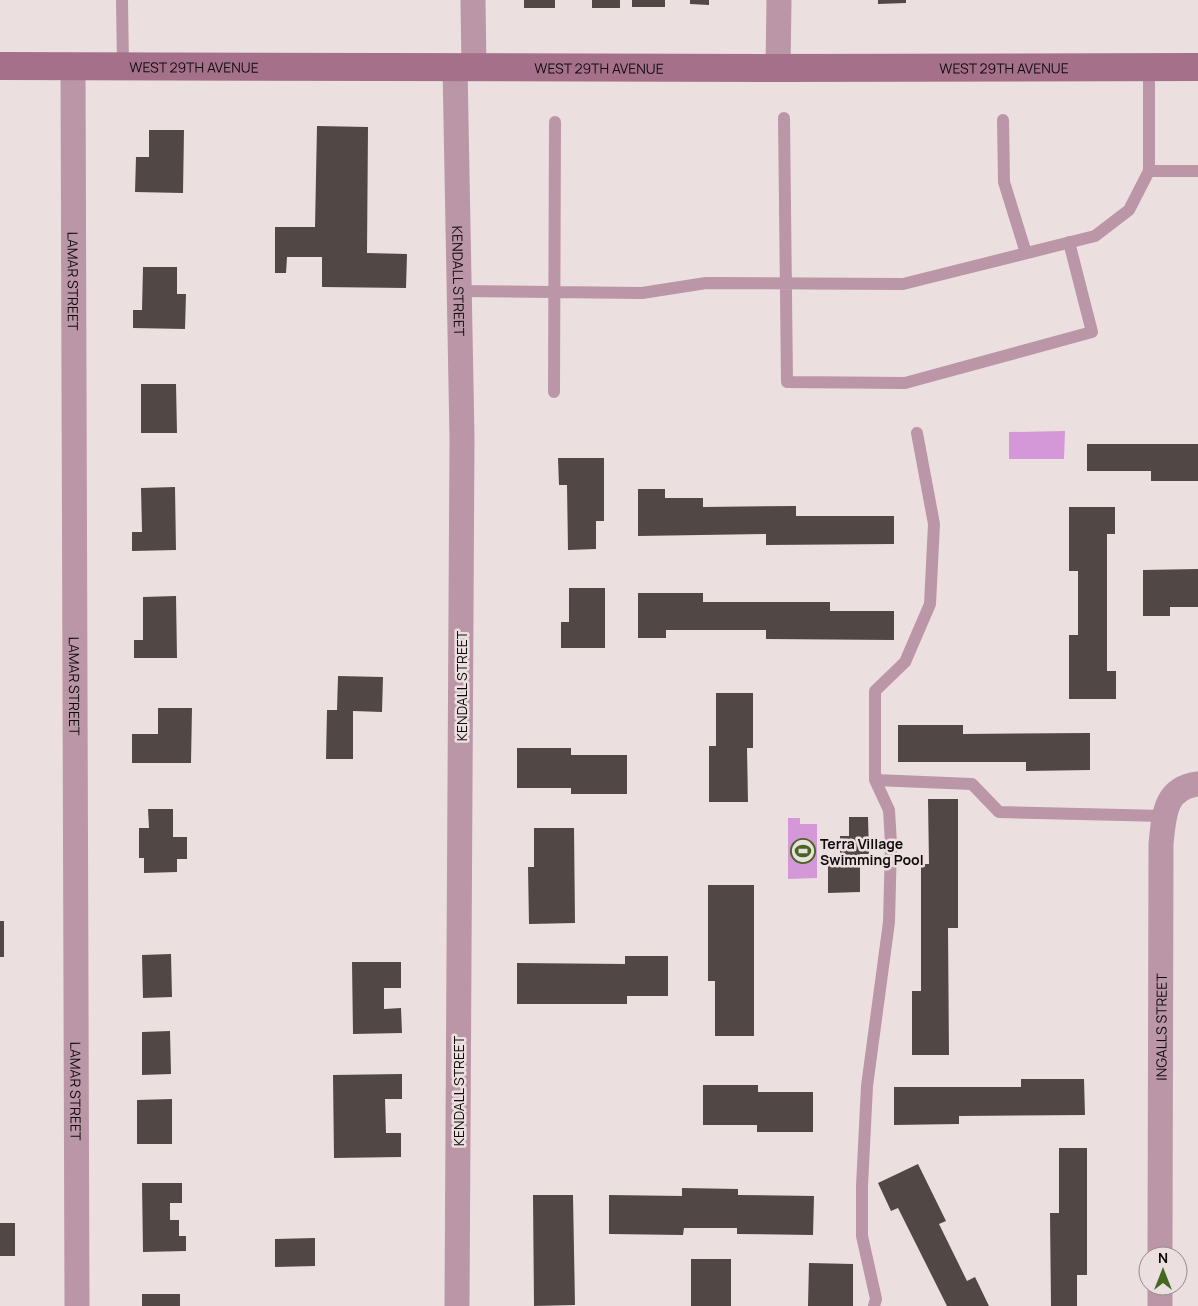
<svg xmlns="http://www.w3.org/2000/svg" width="1198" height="1306" viewBox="0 0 1198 1306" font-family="Manrope,sans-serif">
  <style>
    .water { fill: #d497d7 }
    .building { fill: #514845 }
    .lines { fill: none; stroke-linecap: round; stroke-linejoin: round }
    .lane { stroke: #bb96a7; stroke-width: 12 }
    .street { stroke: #bb96a7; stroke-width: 25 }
    .secondary { stroke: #a5708a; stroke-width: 28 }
    .labels { text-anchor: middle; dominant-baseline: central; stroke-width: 5; stroke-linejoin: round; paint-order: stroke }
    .street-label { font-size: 14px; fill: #100c0c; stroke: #ecdfe0 }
    .poi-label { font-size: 14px; font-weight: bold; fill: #100c0c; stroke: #ecdfe0; text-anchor: start }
  </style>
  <rect width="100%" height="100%" fill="#ecdfe0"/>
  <path class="water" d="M1065,431L1064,459H1009V432Z
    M788,818H800V824H817V878L788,879Z"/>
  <path class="building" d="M524,0H555V8H524Z
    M592,0H620V8H592Z
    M632,0H665V7H632Z
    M690,0H709V5L690,4Z
    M878,0H906V3L878,4Z
    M317,126L368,127L367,253L407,254L406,288L322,287V257H287L286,273H275V227H315Z
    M149,130H184L183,193L135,192L136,157H149Z
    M143,267H177V294H186L185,329L133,328V310H142Z
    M141,384H176L177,433H141Z
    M1087,444H1198V481H1151V471H1087Z
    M558,458H604V521H596V549L568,550L567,485H559Z
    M175,487L176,550L132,551V532H142L141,488Z
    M638,489H665V498H703V507L796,506V516H894V544L766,545V534L638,536Z
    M1069,507H1115V534H1107V671H1116V699H1069V635H1078V571H1069Z
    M1198,569V607H1170V616H1143V570Z
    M569,588H605V648H561V622H569Z
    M638,593H703V602H830V611H894V640L766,639V630H666V638H638Z
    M176,596L177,658H134V640H143V597Z
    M338,676L383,677L382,712L353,711V759H326L327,710H337Z
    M716,693H753V748H747L748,802H709V746H716Z
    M158,708H192L191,763H132V734H158Z
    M898,725H963V734L1090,733V770L1026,771V762H898Z
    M517,748H571V755H627V794H571V788H517Z
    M928,799H958V928H948L949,1055H912V991H921V864H929Z
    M148,809H173V837H187V859H177V872L144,873V858H139V828H149Z
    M849,817H868L869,854H860V892L828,893V855H840V836H849Z
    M534,828H574L575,923L529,924L528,867H534Z
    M708,885H754V1036H715V981H708Z
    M0,921H4V957H0Z
    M171,954L172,997L143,998L142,955Z
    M625,956H668V996H627V1004H517V963L625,964Z
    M352,962H401V988H384V1009L401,1008L402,1033L353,1034Z
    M170,1031L171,1074L142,1075V1032Z
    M402,1074V1099H385L386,1133H401V1157L334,1158L333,1075Z
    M1021,1079H1084L1085,1115L959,1116V1124L894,1125V1087H1021Z
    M703,1085H758V1092H813V1132H757V1125H703Z
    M172,1099V1144H137V1100Z
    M1059,1148H1087V1275H1077V1306H1051L1050,1213H1059Z
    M918,1164L946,1221L939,1224L967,1281L975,1277L989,1306H947L898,1208L891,1211L878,1183Z
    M142,1183H182V1203H170V1220H179V1236H186V1251L143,1252Z
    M682,1188L738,1189V1195L814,1196L813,1235L737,1234V1228H684L683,1235L609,1234V1195L682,1196Z
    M533,1195H573L575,1305L534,1306Z
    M0,1223H15V1256H0Z
    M315,1238V1266L275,1267V1239Z
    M691,1259H731V1306H691Z
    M809,1263L853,1264V1306H808Z
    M142,1294H180V1306H142Z"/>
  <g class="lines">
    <path class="lane" d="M122,0L123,66
      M784,118L787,382L905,383L1092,332L1069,242
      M1003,120L1004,182L1026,253
      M1149,171H1198
      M459,291L642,293L706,283L903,284L1095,236L1129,210L1149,171V67
      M554,392L555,122
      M875,780L972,784L999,812L1164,816
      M874,1306L876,1299L862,1236V1186L867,1086L889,922L891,844L889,810L875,780V691L905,662L930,604L934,524L917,433"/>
    <g class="street">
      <path d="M473,0L474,67"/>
      <path id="s1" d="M73,66L77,1306"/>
      <path id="s2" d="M455,67L462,438L457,1306"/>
      <path d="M778,68L779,0"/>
      <path id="s3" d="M1160,1256L1161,844C1164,816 1164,788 1198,784"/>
      <path d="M1160,1306V1286"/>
    </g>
    <path class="secondary" id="s4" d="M0,66L778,68L1198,67"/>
  </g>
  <defs>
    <symbol id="stadium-ring" viewBox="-11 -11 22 22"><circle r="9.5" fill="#ecdfe0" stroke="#456820" stroke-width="1.5"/><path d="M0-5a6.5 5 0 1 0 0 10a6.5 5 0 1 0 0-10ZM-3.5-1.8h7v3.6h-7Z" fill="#456820"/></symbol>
  </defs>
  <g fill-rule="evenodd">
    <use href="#stadium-ring" x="789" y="837" width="28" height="28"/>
  </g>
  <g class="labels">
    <g class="street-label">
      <text stroke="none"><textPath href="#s4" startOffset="194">WEST 29TH AVENUE</textPath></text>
      <text stroke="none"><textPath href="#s4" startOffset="599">WEST 29TH AVENUE</textPath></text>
      <text stroke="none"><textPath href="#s4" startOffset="1004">WEST 29TH AVENUE</textPath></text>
      <text stroke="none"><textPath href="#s1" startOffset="215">LAMAR STREET</textPath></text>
      <text stroke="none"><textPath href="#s2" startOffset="214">KENDALL STREET</textPath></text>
      <text stroke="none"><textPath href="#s1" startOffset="620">LAMAR STREET</textPath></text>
      <text transform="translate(461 686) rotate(-90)">KENDALL STREET</text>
      <text stroke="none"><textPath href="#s3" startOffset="229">INGALLS STREET</textPath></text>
      <text stroke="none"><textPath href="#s1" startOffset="1025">LAMAR STREET</textPath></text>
      <text transform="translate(458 1091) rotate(-90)">KENDALL STREET</text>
    </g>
    <g class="poi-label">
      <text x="820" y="843">Terra Village<tspan x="820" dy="16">Swimming Pool</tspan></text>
    </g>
  </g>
  <g transform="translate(1163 1271)"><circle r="24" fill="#ecdfe0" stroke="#948b8b"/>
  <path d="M0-4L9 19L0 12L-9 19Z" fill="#456820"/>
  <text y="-8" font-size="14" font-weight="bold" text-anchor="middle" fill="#100c0c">N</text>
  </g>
</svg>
